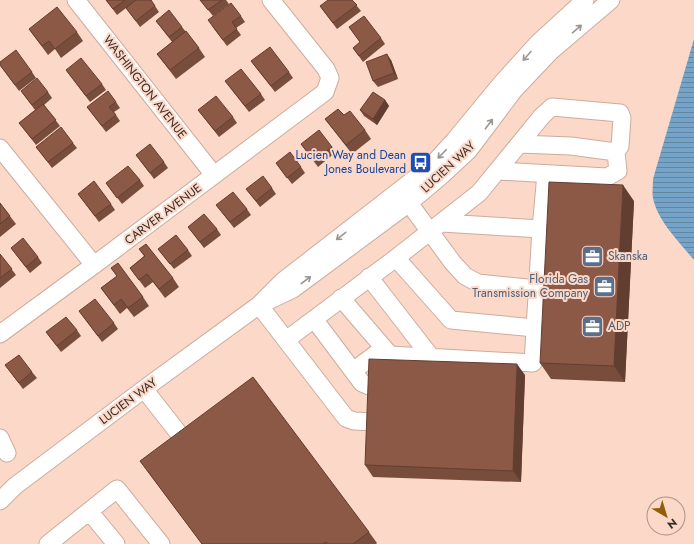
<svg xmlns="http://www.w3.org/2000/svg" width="694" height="544" viewBox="0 0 694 544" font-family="Jost,sans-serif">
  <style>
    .water { fill: url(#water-rules) }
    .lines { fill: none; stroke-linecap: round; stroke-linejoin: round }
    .minor-casing { stroke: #ceac9d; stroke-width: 19 }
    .minor { stroke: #fff; stroke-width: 17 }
    .wall { fill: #784d3c }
    .shaded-wall { fill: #623e31 }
    .building { fill: #8c5946; stroke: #623e31 }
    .oneway { stroke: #9c9692 }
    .labels { text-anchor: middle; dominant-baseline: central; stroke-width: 4; stroke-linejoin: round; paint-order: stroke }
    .street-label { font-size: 12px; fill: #392c25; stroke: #fbd8c8 }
    .transit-label { font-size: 12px; fill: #164399; stroke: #fbd8c8; text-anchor: end }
    .service-label { font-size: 12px; fill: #4e5e75; stroke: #fbd8c8; text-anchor: start }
  </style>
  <defs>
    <pattern id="water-rules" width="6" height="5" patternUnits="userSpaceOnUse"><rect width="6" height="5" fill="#75a4c8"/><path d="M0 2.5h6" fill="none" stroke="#6186a2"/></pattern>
  </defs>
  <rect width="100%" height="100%" fill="#fbd8c8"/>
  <path class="water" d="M694,39V260C680,243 657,220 653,198C652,192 653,185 653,179Z"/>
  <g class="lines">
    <defs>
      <path id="minor" d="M76,0L214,175
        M519,144L571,146L616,152
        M0,148L94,265
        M403,195L453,263L465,276L478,283L538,289
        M442,223L541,229
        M396,258L451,320L535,328
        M369,277L431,357
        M341,298L390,355L533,363L541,229L546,174
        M270,300L293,289L409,203L441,176L469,150L514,90L551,51L611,0
        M259,305L346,418L354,421L375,422
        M314,319L362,383L369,386H377
        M0,334L94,265L325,92L330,78L326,69L271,0
        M286,340L396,258L479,193L542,116L552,107L620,113L622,118L620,146L616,152L618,171L607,177L497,171
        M353,371L384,348
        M144,389L187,444
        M0,438L7,453
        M0,501L15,486L148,386L259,305L283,281L431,166L454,141L501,84L538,43L585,0
        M89,511L116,544
        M48,544L117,489L161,544"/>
    </defs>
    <use href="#minor" class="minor-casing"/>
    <use href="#minor" class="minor"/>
  </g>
  <path class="wall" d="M106,0H151L159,12L140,27L126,8L117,15Z
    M200,0H226L229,4L213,16Z
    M352,0L361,11L337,29L320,6Z
    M241,16L245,22L236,28L241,35L227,46L212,26Z
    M156,21L182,27L199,48L205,57L176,79L157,54L172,42Z
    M349,27L381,38L385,44L363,62L353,48L360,42Z
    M29,29L77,32L83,41L61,58L55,49L48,55Z
    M391,60L398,79L378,87L373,81Z
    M251,61L289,72L293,78L275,92Z
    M0,65L32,72L36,78L19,91Z
    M66,70L102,84L106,90L90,102Z
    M225,81L261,94L265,100L249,112Z
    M21,91L48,92L52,98L44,105L60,126L36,145L19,123L35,110Z
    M385,100L389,106L377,125L364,116L360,110Z
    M116,102L120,108L114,112L120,121L106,132L87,107Z
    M198,110L233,117L237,123L219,137Z
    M325,119L365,130L371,139L352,154Z
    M73,143L77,148L52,168L36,147Z
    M301,144L332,147L336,152L318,167Z
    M136,155L164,162L168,168L154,179Z
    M276,163L301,167L305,173L292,184Z
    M140,180L144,186L122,204L106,183Z
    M272,188L276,194L260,207L246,189Z
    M78,194L111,204L115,210L99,222Z
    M634,201L625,382L551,379L540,363Z
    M0,203L16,224L0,237Z
    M216,205L247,209L251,215L234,228Z
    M188,227L217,229L221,235L204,248Z
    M11,248L38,257L42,263L30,273Z
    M139,249L173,278L179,287L165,298L153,282L145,288L130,268L144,256Z
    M158,249L188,250L192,256L174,269Z
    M0,254L16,275L0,288Z
    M111,268L143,297L149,306L134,317L127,308L120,314L101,288L117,276Z
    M79,311L114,323L118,329L102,342Z
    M77,330L81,336L61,352L46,332Z
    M5,365L32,372L37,378L23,389Z
    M525,375L521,482L373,477L365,465Z
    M140,461L369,532L377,543L376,544H202Z"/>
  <path class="shaded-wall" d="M387,54L391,60L398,79L394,73Z
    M385,100L389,106L377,125L373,119Z
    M623,185L634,201L625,382L614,366Z
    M517,364L525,375L521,482L513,471Z"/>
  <path class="building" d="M106,0H125L113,9Z
    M136,0H151L155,6L136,21L126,8Z
    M200,0H222L208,10Z
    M328,0H352L357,5L333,23L320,6Z
    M231,3L241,16L232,22L237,29L223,40L208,20Z
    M57,7L77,32L55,49L49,41L42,46L29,29Z
    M169,10L182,27L169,37L156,21Z
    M364,16L381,38L359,56L353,48L360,42L349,27Z
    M186,31L199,48L170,70L157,54Z
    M270,47L289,72L271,86L251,61Z
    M16,50L32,72L15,85L0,65V62Z
    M387,54L394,73L373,81L366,62Z
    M81,58L102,84L86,96L66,70Z
    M241,69L261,94L245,106L225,81Z
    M37,78L48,92L32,105L21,91Z
    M108,91L116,102L109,107L116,115L102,126L87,107Z
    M373,92L385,100L373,119L360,110Z
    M216,96L233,117L215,131L198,110Z
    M43,104L56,120L32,139L19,123Z
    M338,109L344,115L350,111L365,130L346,145L325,119Z
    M61,127L73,143L48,162L36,147Z
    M319,130L332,147L314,161L301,144Z
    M150,144L164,162L150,173L136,155Z
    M290,152L301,167L287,178L276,163Z
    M128,166L140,180L117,198L106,183Z
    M263,176L272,188L256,201L246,189Z
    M94,181L111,204L95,216L78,194Z
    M549,182L623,185L614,366L540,363Z
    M233,192L247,209L230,222L216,205Z
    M0,203L10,216L0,224Z
    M204,214L217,229L200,242L188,227Z
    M176,235L188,250L170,264L158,249Z
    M23,238L38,257L26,267L11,248Z
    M146,244L173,278L159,289L147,274L139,280L130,268L145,256L139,249Z
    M0,254L12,269L0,278Z
    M118,263L143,297L128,308L121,299L114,305L101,288L117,276L111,268Z
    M95,299L114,323L98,336L79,311Z
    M66,317L77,330L57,346L46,332Z
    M19,355L32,372L19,383L5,365Z
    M369,359L517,364L513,471L365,465Z
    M253,377L369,532L353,544H327L326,542L323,544H202L140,461Z"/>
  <defs><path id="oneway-shaft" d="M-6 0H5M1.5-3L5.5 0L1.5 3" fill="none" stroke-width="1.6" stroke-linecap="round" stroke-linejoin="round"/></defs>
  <g class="oneway">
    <use href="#oneway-shaft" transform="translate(577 29) rotate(-41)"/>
    <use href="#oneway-shaft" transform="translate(527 56) rotate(132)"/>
    <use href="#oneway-shaft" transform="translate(489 124) rotate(-53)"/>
    <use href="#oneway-shaft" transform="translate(442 154) rotate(134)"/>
    <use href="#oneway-shaft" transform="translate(341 236) rotate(142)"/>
    <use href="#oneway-shaft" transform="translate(306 280) rotate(-37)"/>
  </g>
  <defs>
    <symbol id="bus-square" viewBox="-11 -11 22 22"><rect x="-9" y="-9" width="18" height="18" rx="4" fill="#1a4fb4" stroke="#fbd8c8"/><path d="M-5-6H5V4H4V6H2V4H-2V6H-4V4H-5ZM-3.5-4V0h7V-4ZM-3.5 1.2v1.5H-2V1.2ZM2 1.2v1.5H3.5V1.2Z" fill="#fff"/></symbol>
    <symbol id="office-square" viewBox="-11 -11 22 22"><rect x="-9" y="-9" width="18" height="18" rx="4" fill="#5c6f8a" stroke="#fbd8c8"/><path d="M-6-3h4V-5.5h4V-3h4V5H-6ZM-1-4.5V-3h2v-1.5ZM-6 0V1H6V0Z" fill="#fff"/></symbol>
  </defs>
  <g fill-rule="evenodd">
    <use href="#bus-square" x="408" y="150" width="25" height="25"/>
    <use href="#office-square" x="580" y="244" width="25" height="25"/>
    <use href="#office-square" x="592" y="274" width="25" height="25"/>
    <use href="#office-square" x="580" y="314" width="25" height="25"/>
  </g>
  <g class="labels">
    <g class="street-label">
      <text transform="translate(145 87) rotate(52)">WASHINGTON AVENUE</text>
      <text transform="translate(448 167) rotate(-43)">LUCIEN WAY</text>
      <text transform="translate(163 214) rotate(-37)">CARVER AVENUE</text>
      <text transform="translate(128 401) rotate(-37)">LUCIEN WAY</text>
    </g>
    <g class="transit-label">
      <text x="406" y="155">Lucien Way and Dean<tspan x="406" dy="14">Jones Boulevard</tspan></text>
    </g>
    <g class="service-label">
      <text x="608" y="256">Skanska</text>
      <text x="588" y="279" text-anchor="end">Florida Gas<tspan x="588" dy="14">Transmission Company</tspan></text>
      <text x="608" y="326">ADP</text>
    </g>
  </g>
  <g transform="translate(666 516) rotate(142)"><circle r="19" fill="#fbd8c8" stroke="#ad9387"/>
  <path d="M0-3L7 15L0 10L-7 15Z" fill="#8f5f0a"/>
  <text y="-6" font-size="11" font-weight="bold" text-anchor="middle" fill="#392c25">N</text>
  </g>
</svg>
